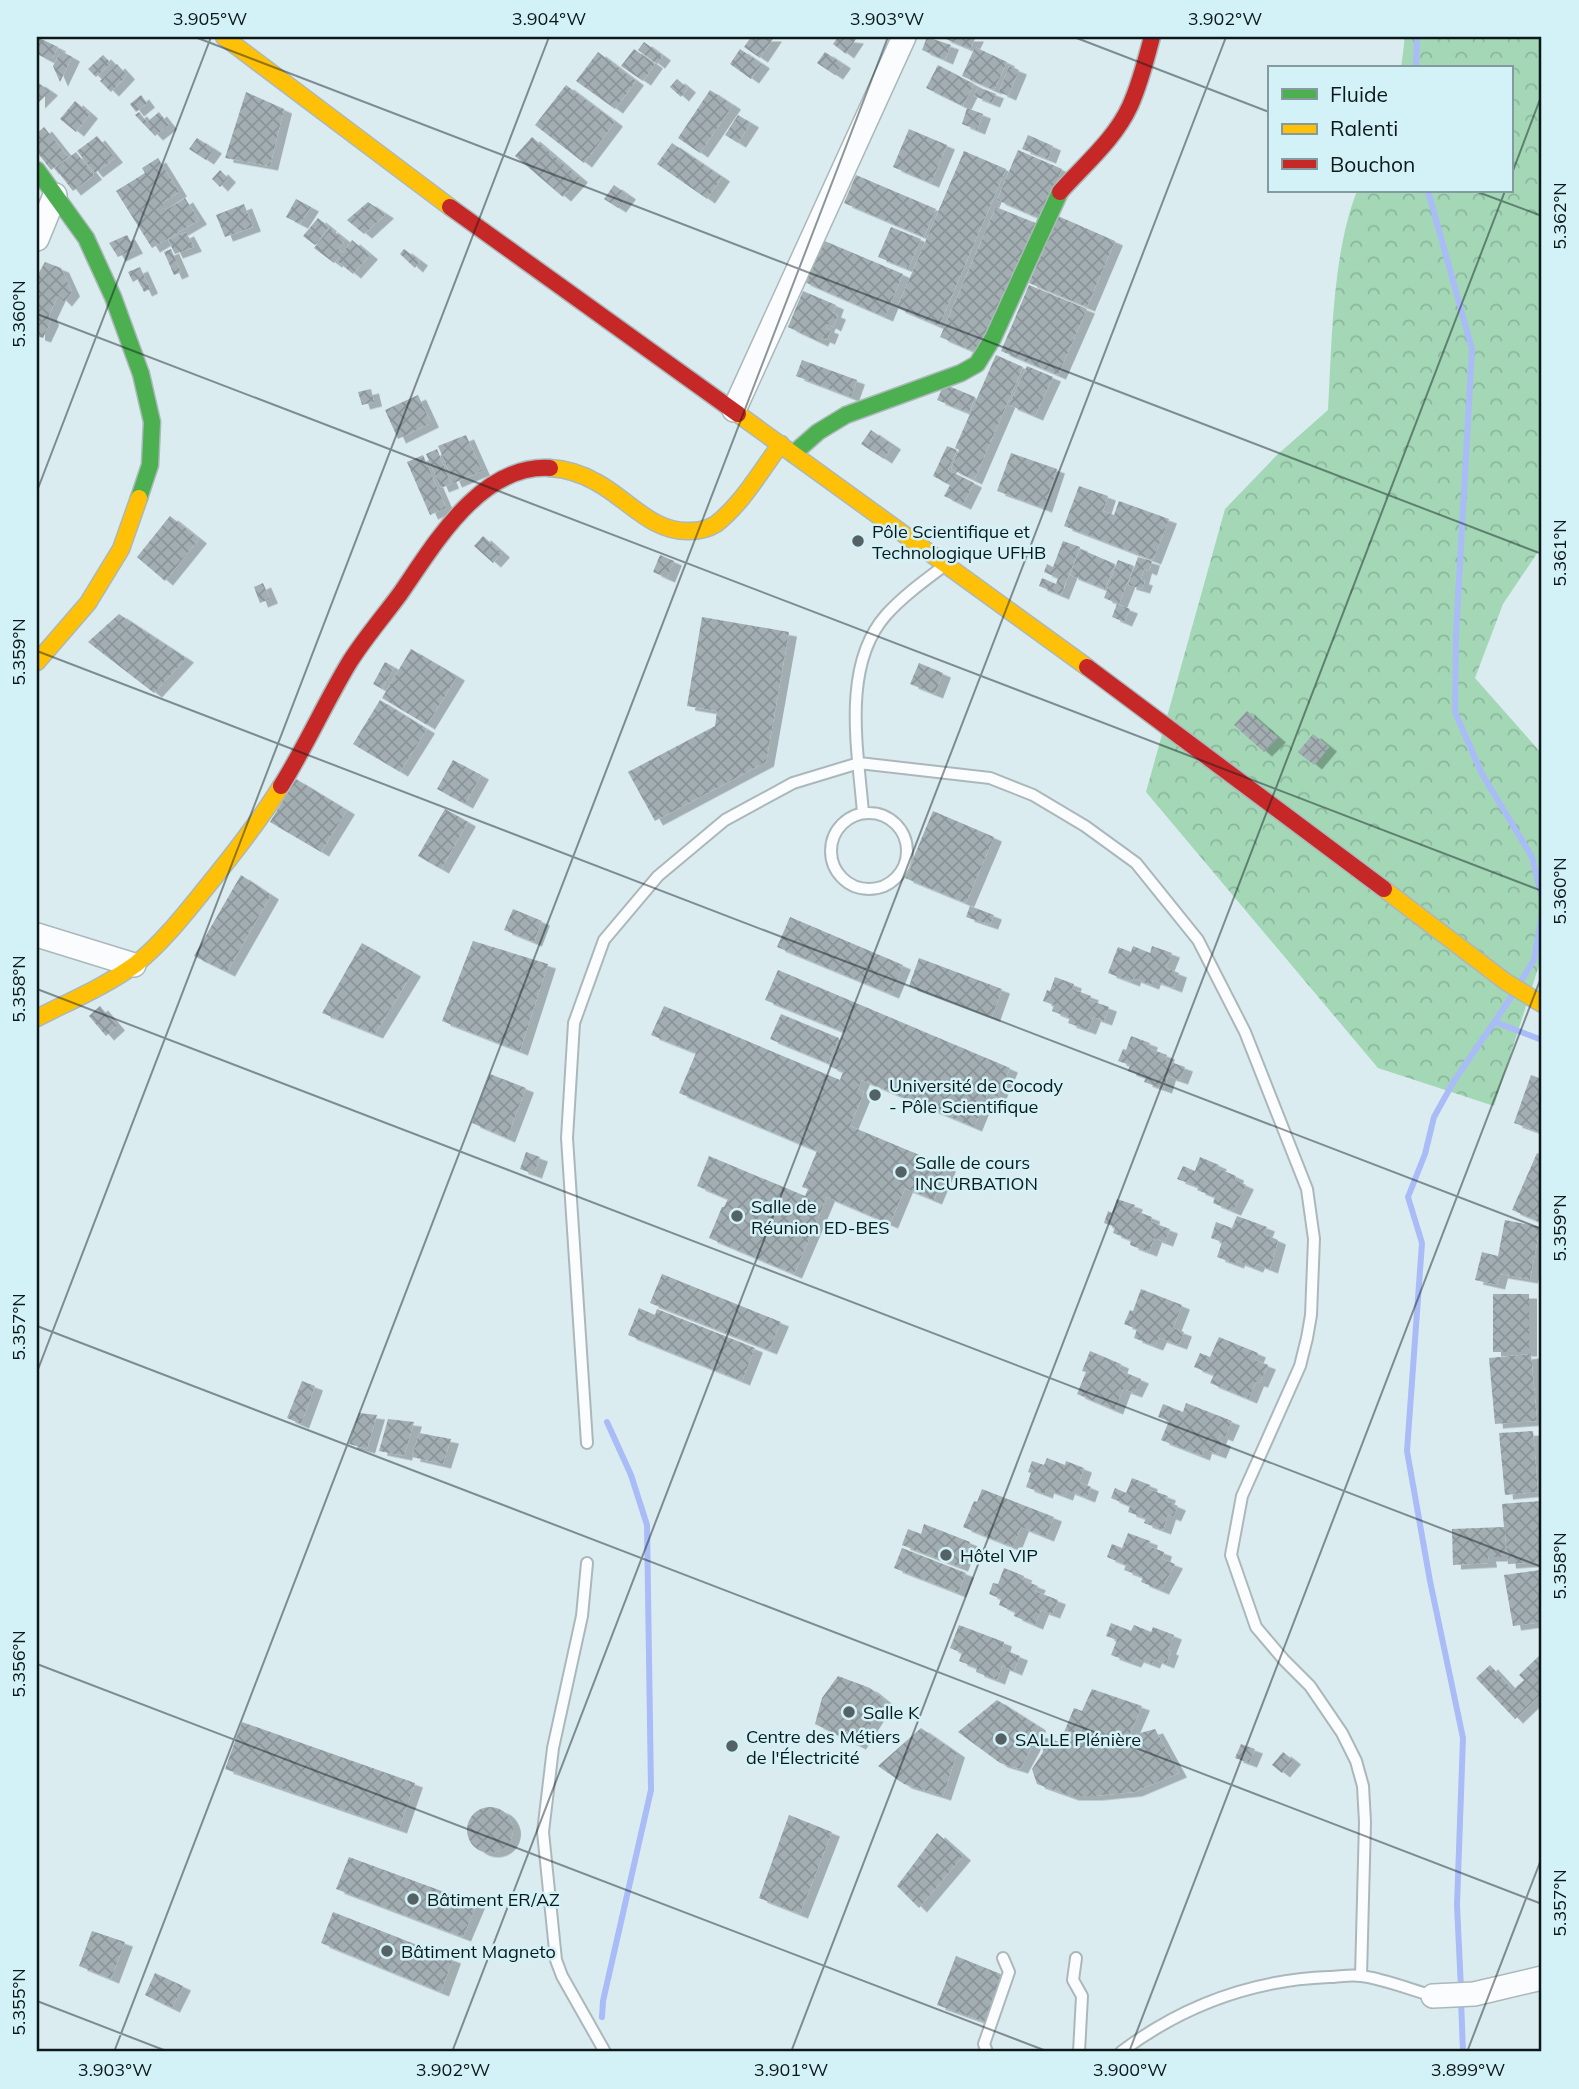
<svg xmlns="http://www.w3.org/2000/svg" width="1579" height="2089" viewBox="0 0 1579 2089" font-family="Mulish,sans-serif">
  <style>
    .forest { fill: url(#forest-crowns) }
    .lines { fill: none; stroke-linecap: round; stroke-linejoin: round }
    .stream { stroke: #a9bcf7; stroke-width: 6 }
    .building { fill: url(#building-cross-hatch); filter: url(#shadow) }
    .lane-casing { stroke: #abb8bb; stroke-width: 14 }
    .street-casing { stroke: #abb8bb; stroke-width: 26 }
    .fast-casing { stroke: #abb8bb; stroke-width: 19 }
    .slow-casing { stroke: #abb8bb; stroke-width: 19 }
    .jam-casing { stroke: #abb8bb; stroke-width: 19 }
    .lane { stroke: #fafcfd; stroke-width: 10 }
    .street { stroke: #fafcfd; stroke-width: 23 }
    .fast { stroke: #4caf50; stroke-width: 16 }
    .slow { stroke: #ffc107; stroke-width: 16 }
    .jam { stroke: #c62828; stroke-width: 16 }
    .ticks { fill: none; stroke: #0c181a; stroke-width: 2; stroke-opacity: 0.45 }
    .poi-dot { fill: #546265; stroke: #d3f2f8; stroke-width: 2.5 }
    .labels { text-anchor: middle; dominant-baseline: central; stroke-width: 5; stroke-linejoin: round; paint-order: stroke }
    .poi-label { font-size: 18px; fill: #0c181a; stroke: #d3f2f8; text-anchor: start }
    .neatline { fill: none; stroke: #0c181a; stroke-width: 2.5 }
    .ticks-label { font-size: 18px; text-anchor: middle; fill: #0c181a }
  </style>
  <defs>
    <pattern id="forest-crowns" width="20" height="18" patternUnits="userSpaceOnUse" patternTransform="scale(1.75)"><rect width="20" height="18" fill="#a3d7b6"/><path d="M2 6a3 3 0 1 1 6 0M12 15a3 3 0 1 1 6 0" fill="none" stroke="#8bb89c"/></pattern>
    <pattern id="building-cross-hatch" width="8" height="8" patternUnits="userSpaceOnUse" patternTransform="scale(1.75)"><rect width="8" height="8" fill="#a3aeb3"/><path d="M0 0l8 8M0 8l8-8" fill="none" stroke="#8b9599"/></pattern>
    <filter id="shadow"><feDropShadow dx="8" dy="4.5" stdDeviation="0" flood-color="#0004"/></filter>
  </defs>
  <rect width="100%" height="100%" fill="#dbecf0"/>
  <path class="forest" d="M1405,37H1542V546L1503,604L1475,678L1542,754V956L1494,1106L1378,1068L1146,792L1225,509L1277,455L1328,410C1332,341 1332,255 1357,191H1511V68H1401Z"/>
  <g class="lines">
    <path class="stream" d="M1416,68L1417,37
      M1428,191L1472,349L1456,634L1455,712L1482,774L1532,857L1542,898
      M1521,981L1534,960L1542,913
      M1495,1022L1542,1040
      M1461,1989L1457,1905L1463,1738L1430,1581L1407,1451L1422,1243L1408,1197L1425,1154L1434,1117L1454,1081L1512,996
      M1461,2000L1463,2052
      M602,2017L603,2001L651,1790L647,1525L631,1475L607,1422"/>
  </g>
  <path class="building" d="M37,37L58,47L51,61L37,54Z
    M751,37H774L760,58L744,47Z
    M838,37L856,39L846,54L833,44Z
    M927,37L951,45L945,60L922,50Z
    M941,37H976L970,49Z
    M644,42L663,56L657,64L638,50Z
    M975,47L1007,62L994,90L962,76Z
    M634,49L655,64L643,81L621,66Z
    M740,49L762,64L751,79L730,64Z
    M61,51L72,57L60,82L53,66Z
    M598,52L636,81L615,109L576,81Z
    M825,52L843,64L835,75L817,63Z
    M103,55L111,63L96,77L88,69Z
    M117,64L127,75L111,92L100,81Z
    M938,65L974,84L963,106L926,88Z
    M1009,66L1019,70L1008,96L999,92Z
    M677,79L688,88L681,97L670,87Z
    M37,82L50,91L37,104Z
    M566,85L615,122L584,163L535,125Z
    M978,87L996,94L992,103L974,96Z
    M710,90L733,105L700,153L678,138Z
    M246,92L284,109L270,166L225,158Z
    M141,95L147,103L136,112L130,104Z
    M75,101L90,114L76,132L60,119Z
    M967,108L983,114L977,130L962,124Z
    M139,112L147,122L159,112L169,125L155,136L135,115Z
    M738,115L751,123L738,143L725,135Z
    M44,127L68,157L51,170L37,152V133Z
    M909,129L947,145L931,183L893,167Z
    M1028,135L1053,146L1048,159L1022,149Z
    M97,136L115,158L95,173L77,151Z
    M532,137L580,178L563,197L515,156Z
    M197,138L214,149L206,160L189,149Z
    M672,143L722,177L707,199L657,164Z
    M1018,150L1062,169L1041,219L997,200Z
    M964,151L1006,169L939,326L897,308Z
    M76,152L94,175L73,191L55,168Z
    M158,158L179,192L162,203L166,210L185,198L199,220L152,248L116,191L145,173L142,168Z
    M220,170L228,178L220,187L212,179Z
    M856,175L936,209L924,237L844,203Z
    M614,185L628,195L618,208L604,199Z
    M296,199L311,207L300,224L286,217Z
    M368,202L386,214L364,234L347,220Z
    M244,204L253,227L225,237L216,215Z
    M996,207L1038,224L982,355L940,337Z
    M1058,216L1115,241L1087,307L1029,283Z
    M318,218L329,227L315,245L303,236Z
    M891,227L921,239L908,269L878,257Z
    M330,228L345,240L338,249L343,253L334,263L314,248Z
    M186,232L194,247L175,254L168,240Z
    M127,235L135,249L118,257L109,243Z
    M820,239L903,274L885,317L802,281Z
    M352,240L370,255L353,274L337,261Z
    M171,249L181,272L174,275L164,252Z
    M404,249L420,261L415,268L400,254Z
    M45,262L61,268L72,292L64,302L58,296L49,315L51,321L43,338L37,336V276Z
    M140,267L150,289L144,292L138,279L133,282L128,272Z
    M1029,285L1087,309L1058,375L1001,351Z
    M803,291L836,305L833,313L838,315L833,327L828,324L826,328L831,330L827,340L822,338L820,342L788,327Z
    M996,355L1023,367L974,480L951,469L959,450L955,448Z
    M802,360L857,380L851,397L796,376Z
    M1027,366L1053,377L1035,416L1009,405Z
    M944,384L975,397L969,413L937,400Z
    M371,389L374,402L362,405L358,392Z
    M418,395L431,423L398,439L385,410Z
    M871,430L893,445L884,459L861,444Z
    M466,435L482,471L454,483L438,446Z
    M947,446L957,450L948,470L974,483L963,505L944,496L950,485L933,476Z
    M437,449L451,484L441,488L426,454Z
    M1011,453L1057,469L1044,508L997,491Z
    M423,455L446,508L430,515L407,462Z
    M1079,486L1108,496L1103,511L1114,515L1119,501L1169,519L1153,560L1064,526Z
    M170,516L199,539L165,581L137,557Z
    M483,536L502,553L493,563L474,546Z
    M1063,541L1080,547L1061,595L1039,586L1042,578L1056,584L1058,578L1044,572L1047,564L1053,567Z
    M1080,549L1115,564L1105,589L1070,575Z
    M660,555L674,561L667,578L653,572Z
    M1138,557L1152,561L1149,571L1144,569L1141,580L1145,581L1142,589L1128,585Z
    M1118,560L1134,566L1119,604L1104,598Z
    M263,583L270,599L260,603L254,587Z
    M1117,604L1130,609L1124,622L1112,617Z
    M119,614L186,658L154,693L88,642Z
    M702,617L789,632L766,762L655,821L628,772L715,726L717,711L687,706Z
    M411,649L457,676L427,725L382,698Z
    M385,662L394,667L382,689L373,684Z
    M919,663L943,673L935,694L910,684Z
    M380,700L427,729L400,772L353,744Z
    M1247,711L1278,738L1264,752L1234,725Z
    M1313,734L1329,747L1314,765L1298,752Z
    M453,760L481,775L465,804L437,789Z
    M296,779L347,810L321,852L270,822Z
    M445,809L468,822L441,869L418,856Z
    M933,811L994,837L966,903L905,878Z
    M241,875L271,895L227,972L194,956Z
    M970,906L994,915L990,925L966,917Z
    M513,909L542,921L534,942L504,930Z
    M790,917L903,965L891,994L777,947Z
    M473,941L548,964L520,1051L442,1021Z
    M362,943L413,972L375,1034L322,1013Z
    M1133,946L1150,953L1152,946L1172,953L1166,968L1179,973L1174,988L1153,980L1151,985L1133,978L1132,982L1108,973L1118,947L1131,952Z
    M919,958L1002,989L992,1017L909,986Z
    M778,970L1010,1068L997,1098L988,1093L974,1127L862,1080L858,1089L864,1092L850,1126L948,1167L934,1200L905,1188L890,1224L827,1197L794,1274L709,1238L722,1207H724L728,1199L697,1186L709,1156L805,1196L808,1189L802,1187L817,1151L679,1093L696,1053L651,1035L664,1006L840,1080L843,1072L829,1066L844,1032L765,1000Z
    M1055,977L1074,984L1072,989L1091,996L1089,1000L1109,1007L1104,1021L1093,1017L1088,1030L1068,1023L1070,1018L1052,1011L1054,1005L1043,1001L1047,990L1050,991Z
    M100,1006L117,1026L106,1036L89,1016Z
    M781,1014L839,1038L828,1063L770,1039Z
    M1131,1036L1150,1043L1148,1048L1167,1055L1165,1060L1185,1067L1180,1080L1168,1076L1164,1089L1144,1082L1146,1077L1128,1071L1130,1065L1118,1061L1123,1049L1126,1050Z
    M490,1074L526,1088L507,1138L472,1123Z
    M1531,1075L1542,1079V1133L1514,1123Z
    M526,1152L540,1157L534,1174L520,1169Z
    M1537,1153L1542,1155V1223L1512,1210Z
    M1200,1157L1219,1165L1217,1168L1236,1176L1235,1180L1246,1185L1233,1211L1213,1203L1215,1197L1197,1190L1199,1187L1177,1179L1183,1166L1195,1171Z
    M1117,1199L1135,1205L1133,1210L1152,1217L1151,1222L1170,1229L1165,1242L1154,1238L1149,1252L1130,1245L1131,1240L1113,1233L1115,1227L1104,1223L1108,1211L1112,1213Z
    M1237,1216L1267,1227L1264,1234L1278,1240L1270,1269L1257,1264L1255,1268L1237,1261L1236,1264L1217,1257L1222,1242L1211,1238L1216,1222L1232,1228Z
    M1505,1220L1540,1227L1530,1279L1500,1274L1497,1285L1475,1280L1482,1252L1498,1256Z
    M662,1274L781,1322L769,1350L650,1303Z
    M1141,1289L1182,1305L1173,1328L1184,1332L1179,1345L1159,1338L1155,1346L1134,1338L1137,1329L1124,1324L1130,1310L1133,1311Z
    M1493,1294H1529V1352H1493Z
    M639,1308L655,1315L657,1309L755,1348L742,1381L628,1335Z
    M1219,1337L1258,1353L1255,1360L1268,1365L1260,1383L1256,1382L1249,1399L1210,1383L1214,1375L1194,1367L1200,1353L1210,1357Z
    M1090,1351L1121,1364L1119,1370L1141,1379L1134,1393L1123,1389L1115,1410L1077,1394L1086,1372L1082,1371Z
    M1531,1354L1537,1421L1495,1424L1489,1358Z
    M302,1381L315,1386L301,1424L287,1418Z
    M1186,1403L1232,1421L1225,1437L1220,1435L1218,1440L1223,1442L1218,1454L1204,1449L1202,1456L1161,1440L1169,1421L1158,1417L1163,1404L1183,1412Z
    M359,1413L377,1415L367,1449L349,1444Z
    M388,1419L414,1422L404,1456L379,1451Z
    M1533,1431L1538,1492L1505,1495L1499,1433Z
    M419,1433L451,1439L443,1464L412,1457Z
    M1047,1458L1065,1465L1066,1461L1084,1468L1079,1482L1091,1487L1087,1498L1067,1490L1065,1496L1046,1489L1045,1494L1026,1487L1031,1473L1028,1472L1032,1461L1044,1465Z
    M1132,1478L1150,1485L1148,1489L1168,1496L1166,1501L1178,1506L1173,1517L1168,1515L1163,1530L1144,1523L1146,1518L1128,1512L1130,1506L1111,1498L1115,1488L1126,1493Z
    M982,1489L1054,1517L1046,1537L1021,1527L1013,1547L963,1527L974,1501L977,1502Z
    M1540,1501V1511H1542V1562L1508,1564L1505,1531V1557H1488L1489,1563L1453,1565L1452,1529L1504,1527L1502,1504Z
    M924,1524L970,1542L960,1567L902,1545L908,1529L921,1534Z
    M1128,1533L1150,1541L1148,1546L1164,1552L1162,1559L1175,1564L1161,1590L1141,1582L1143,1577L1124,1570L1126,1565L1107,1557L1112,1544L1122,1548Z
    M902,1548L966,1573L958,1593L894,1568Z
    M1004,1568L1024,1576L1023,1580L1038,1586L1035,1591L1058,1600L1052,1614L1041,1610L1035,1625L1014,1616L1015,1612L999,1605L1001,1599L989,1594L993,1583L998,1584Z
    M1540,1570L1542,1622L1513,1626L1504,1575Z
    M1111,1623L1131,1631L1134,1625L1151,1632L1153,1627L1174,1635L1168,1650L1171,1651L1166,1664L1154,1659L1152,1664L1136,1658L1133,1663L1111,1655L1117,1640L1106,1636Z
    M959,1625L1004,1642L1002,1649L1020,1656L1014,1671L1002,1666L997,1680L976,1672L977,1668L959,1661L962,1653L950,1648Z
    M1542,1653V1699L1539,1696L1515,1719L1476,1678L1490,1665L1513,1690L1524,1680L1519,1675Z
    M838,1676L870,1688L886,1701L858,1745L815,1724L822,1698Z
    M1092,1689L1142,1706L1129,1736L1155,1729L1179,1773L1134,1792L1094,1796H1071L1037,1784L1032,1769L1043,1752L1042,1737L1060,1742L1074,1708L1082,1711Z
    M997,1700L1038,1726L1032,1747L1020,1769L1000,1763L958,1732Z
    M242,1722L415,1783L399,1829L225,1769Z
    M921,1728L957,1753L943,1796L904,1784L878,1766Z
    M1241,1744L1255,1749L1249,1763L1235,1758Z
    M1283,1752L1293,1760L1282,1773L1272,1765Z
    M467 1830a23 23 0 1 1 46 0a23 23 0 1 1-46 0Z
    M789,1815L832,1832L800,1914L759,1898Z
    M937,1833L963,1856L919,1908L897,1886Z
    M349,1857L477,1904L463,1937L336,1889Z
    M333,1912L453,1959L441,1992L321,1943Z
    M92,1931L125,1942L111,1979L79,1966Z
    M956,1956L1003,1975L985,2022L937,2005Z
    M155,1973L183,1986L172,2008L145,1995Z"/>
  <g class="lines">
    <defs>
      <path id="lane" d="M831 851a38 38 0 1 1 76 0a38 38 0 1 1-76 0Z
        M863,813C858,750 841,666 886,615C903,596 924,581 944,566
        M587,1443L567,1138L574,1023L604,940L658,876L725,820L793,783L859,763L990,778L1033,795L1085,826L1136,863L1198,940L1245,1032L1307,1189L1314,1239L1311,1315L1307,1338L1300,1366L1242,1496L1231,1555L1256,1627L1284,1660L1310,1686L1342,1733L1356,1761L1363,1786L1365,1822L1361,1976
        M587,1563L582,1616L553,1748L543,1832L556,1960L562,1976L605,2052
        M1076,1958L1073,1980L1082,1996L1079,2052
        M987,2052L984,2044L1009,1972L1003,1958
        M1121,2052C1182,2006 1252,1980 1329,1977C1339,1977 1350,1974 1361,1976C1381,1978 1412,1990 1433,1996"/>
      <path id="street" d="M37,239L55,195
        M734,410L904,37
        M37,935L134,965
        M1433,1996L1474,1994L1542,1978"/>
      <path id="fast" d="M37,170L86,238L113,297L141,374L152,422L150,465L139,498
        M793,454L818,432L846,415L961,373L977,364L993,338L1060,192"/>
      <path id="slow" d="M224,37L450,207
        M738,414L1087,667
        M550,468C566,469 582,474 596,482C628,499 652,533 690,531C699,531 708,529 716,524C743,503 761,470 781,444
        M37,662L88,603L121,549L139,498
        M1384,889L1506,982L1542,1004
        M37,1018C70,1001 106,986 136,964C162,943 184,915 205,889C232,856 259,822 281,786"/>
      <path id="jam" d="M1060,192C1084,165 1115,139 1130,106C1140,84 1146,60 1152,37
        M450,207L738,414
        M1087,667L1384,889
        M281,786C306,746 325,703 349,663C364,639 383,617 400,594C434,545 480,464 550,468"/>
    </defs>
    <use href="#lane" class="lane-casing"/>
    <use href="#street" class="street-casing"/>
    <use href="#fast" class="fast-casing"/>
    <use href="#slow" class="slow-casing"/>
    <use href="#jam" class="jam-casing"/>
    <use href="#lane" class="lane"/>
    <use href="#street" class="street"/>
    <use href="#fast" class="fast"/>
    <use href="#slow" class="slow"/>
    <use href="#jam" class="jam"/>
  </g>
  <path class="ticks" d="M195,37L1542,554M1074,37L1269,112M1511,176L1542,94M1475,191L1542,216M37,314L1542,891M37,491L211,37M37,651L1542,1229M37,989L1542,1567M37,1326L1542,1904M37,1372L549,37M37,1664L1049,2052M37,2001L169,2052M114,2052L888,37M452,2052L1226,37M791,2052L1505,191M1129,2052L1542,975M1467,2052L1542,1857"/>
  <g class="poi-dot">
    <circle cx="858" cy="541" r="7"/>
    <circle cx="875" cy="1095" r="7"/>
    <circle cx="901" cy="1172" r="7"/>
    <circle cx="737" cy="1216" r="7"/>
    <circle cx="946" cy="1555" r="7"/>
    <circle cx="849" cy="1712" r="7"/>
    <circle cx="1001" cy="1739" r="7"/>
    <circle cx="732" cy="1746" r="7"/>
    <circle cx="413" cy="1899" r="7"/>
    <circle cx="387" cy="1951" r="7"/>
  </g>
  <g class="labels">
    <g class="poi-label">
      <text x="872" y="531">Pôle Scientifique et<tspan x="872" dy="21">Technologique UFHB</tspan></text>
      <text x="889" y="1085">Université de Cocody<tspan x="889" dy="21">- Pôle Scientifique</tspan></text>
      <text x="915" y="1162">Salle de cours<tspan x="915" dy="21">INCURBATION</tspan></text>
      <text x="751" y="1206">Salle de<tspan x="751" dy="21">Réunion ED-BES</tspan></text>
      <text x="960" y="1555">Hôtel VIP</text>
      <text x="863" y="1712">Salle K</text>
      <text x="746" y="1736">Centre des Métiers<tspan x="746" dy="21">de l'Électricité</tspan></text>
      <text x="1015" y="1739">SALLE Plénière</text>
      <text x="427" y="1899">Bâtiment ER/AZ</text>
      <text x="401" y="1951">Bâtiment Magneto</text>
    </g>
  </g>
  <rect width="1579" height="2089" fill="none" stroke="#d3f2f8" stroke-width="77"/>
  <rect x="1268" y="66" width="245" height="126" fill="#d3f2f8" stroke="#839b9f" stroke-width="2"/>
  <rect x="1282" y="89" width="35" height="10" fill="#4caf50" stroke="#839b9f" stroke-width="2"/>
  <text x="1330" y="102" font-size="21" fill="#0c181a">Fluide</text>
  <rect x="1282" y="124" width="35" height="10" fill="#ffc107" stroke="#839b9f" stroke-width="2"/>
  <text x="1330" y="136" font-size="21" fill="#0c181a">Ralenti</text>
  <rect x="1282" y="159" width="35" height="10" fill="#c62828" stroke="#839b9f" stroke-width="2"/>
  <text x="1330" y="172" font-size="21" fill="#0c181a">Bouchon</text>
  <rect x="38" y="38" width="1502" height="2012" class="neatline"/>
  <g class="ticks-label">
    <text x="210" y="25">3.905°W</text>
    <text x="549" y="25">3.904°W</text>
    <text x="887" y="25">3.903°W</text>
    <text x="1225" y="25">3.902°W</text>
    <text transform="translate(1560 216) rotate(-90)" y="6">5.362°N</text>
    <text transform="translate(19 314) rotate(-90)" y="6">5.360°N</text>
    <text transform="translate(1560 553) rotate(-90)" y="6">5.361°N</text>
    <text transform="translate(19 652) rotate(-90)" y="6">5.359°N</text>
    <text transform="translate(1560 891) rotate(-90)" y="6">5.360°N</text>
    <text transform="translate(19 989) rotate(-90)" y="6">5.358°N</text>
    <text transform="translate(1560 1228) rotate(-90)" y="6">5.359°N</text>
    <text transform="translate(19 1327) rotate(-90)" y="6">5.357°N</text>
    <text transform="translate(1560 1566) rotate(-90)" y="6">5.358°N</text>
    <text transform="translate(19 1664) rotate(-90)" y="6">5.356°N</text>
    <text transform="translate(1560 1903) rotate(-90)" y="6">5.357°N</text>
    <text transform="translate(19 2002) rotate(-90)" y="6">5.355°N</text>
    <text x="115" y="2076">3.903°W</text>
    <text x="453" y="2076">3.902°W</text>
    <text x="791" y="2076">3.901°W</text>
    <text x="1130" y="2076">3.900°W</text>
    <text x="1468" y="2076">3.899°W</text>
  </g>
</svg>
